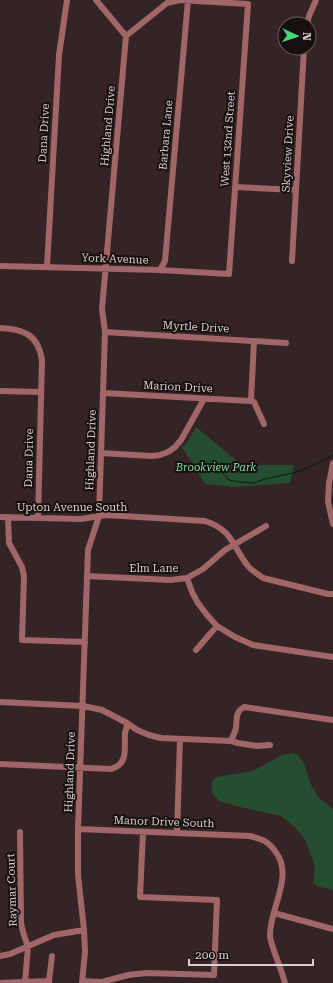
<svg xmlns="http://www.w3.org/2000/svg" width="333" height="983" viewBox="0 0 333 983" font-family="'Roboto Serif',serif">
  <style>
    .green { fill: #254e30 }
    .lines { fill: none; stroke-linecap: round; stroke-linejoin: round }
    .stream { stroke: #071d0d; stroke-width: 1 }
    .minor { stroke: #a06668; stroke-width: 6 }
    .labels { text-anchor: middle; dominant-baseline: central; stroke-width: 4; stroke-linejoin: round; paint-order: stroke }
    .street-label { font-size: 11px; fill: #dacece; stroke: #181010 }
    .park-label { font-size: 11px; font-style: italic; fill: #7ee099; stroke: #181010 }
  </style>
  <rect width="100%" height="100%" fill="#352425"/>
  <path class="green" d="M196,427L242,465H294L290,483L235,487L205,484L182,447L187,443Z
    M293,753L298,755L304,764L311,785L319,798L333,809V890L316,886L313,882L315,866L305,840L295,827L281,816L240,807L219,801L212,793V782L216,777L253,771L282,755Z"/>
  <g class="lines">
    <path class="stream" d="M219,469L229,480L240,482L254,483L265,479L297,472L316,464L333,455"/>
    <path class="minor" d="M307,24L309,16L316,0
      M235,187L296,190
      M292,261L304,48
      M0,266L160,270L229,274L248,4L180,0L167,3L126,36
      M47,267L59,55L67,0
      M160,270L165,261L188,0
      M0,328C23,329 38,334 42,360L38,518
      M105,332L286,343
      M0,391L41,392
      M103,393L251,401
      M251,401L254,341
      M251,401L254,402L264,424
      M101,453L151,456L160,455L168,452L175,447L181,440L204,399
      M333,463L329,483L328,502L333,524
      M0,517L81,519L106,515L205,521C233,530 232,546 248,566C252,571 258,574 263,578L328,594H333
      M8,517L9,543L22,567L24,576L22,640L85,642
      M87,576L170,580L187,578L203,569L225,550L266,526
      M187,578L192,592L198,603L207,615L217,626L235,637L253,645L333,657
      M196,650L217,626
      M0,702L83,706L102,710L127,723L137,730L149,735L161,738L231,741C233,736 235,732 236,728C237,719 235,712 244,707L333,720
      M231,741L238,743L257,746L270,745
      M0,764L111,769C129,764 124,748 125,733C126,730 127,726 127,723
      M78,829L250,836C262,839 268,841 275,851C295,876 269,909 270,936C270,941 273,946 274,951C278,962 282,972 285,983
      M177,833L180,739
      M274,913L333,929
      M0,956L10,954L54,935L84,930
      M49,981L52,956
      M82,981L102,982L128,975L147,973L214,975L217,900L140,897L143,832
      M25,982L49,981V983
      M0,983L25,982L28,947L23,932L21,923L20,832
      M82,983L85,952L84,930L78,875V829L88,550L99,516L105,332L102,309L126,36L96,0"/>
  </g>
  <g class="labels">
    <g class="street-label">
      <text transform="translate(108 126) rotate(-85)">Highland Drive</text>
      <text transform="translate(44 133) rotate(-87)">Dana Drive</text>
      <text transform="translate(166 135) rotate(-85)">Barbara Lane</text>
      <text transform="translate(228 139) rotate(-86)">West 132nd Street</text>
      <text transform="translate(288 154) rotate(-87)">Skyview Drive</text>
      <text transform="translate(115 259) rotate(2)">York Avenue</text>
      <text transform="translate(196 327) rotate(3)">Myrtle Drive</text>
      <text transform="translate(178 387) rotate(3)">Marion Drive</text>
      <text transform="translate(91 450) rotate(-88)">Highland Drive</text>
      <text transform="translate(29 458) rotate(-89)">Dana Drive</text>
      <text x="72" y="507">Upton Avenue South</text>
      <text x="154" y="568">Elm Lane</text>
      <text transform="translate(70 772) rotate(-88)">Highland Drive</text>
      <text transform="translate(164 822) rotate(2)">Manor Drive South</text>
      <text transform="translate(12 890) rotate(-92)">Raymar Court</text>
    </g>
    <g class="park-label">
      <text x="216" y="467">Brookview Park</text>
    </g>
  </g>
  <g transform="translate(297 36) rotate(93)"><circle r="19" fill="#181010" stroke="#665c5c"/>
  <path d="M0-3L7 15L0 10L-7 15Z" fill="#47d779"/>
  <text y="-6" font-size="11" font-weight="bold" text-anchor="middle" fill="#dacece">N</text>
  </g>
  <path d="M189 959v6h124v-6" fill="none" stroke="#dacece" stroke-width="2"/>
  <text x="195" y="959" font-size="12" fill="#dacece" stroke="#181010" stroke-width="3" paint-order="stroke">200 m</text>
</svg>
